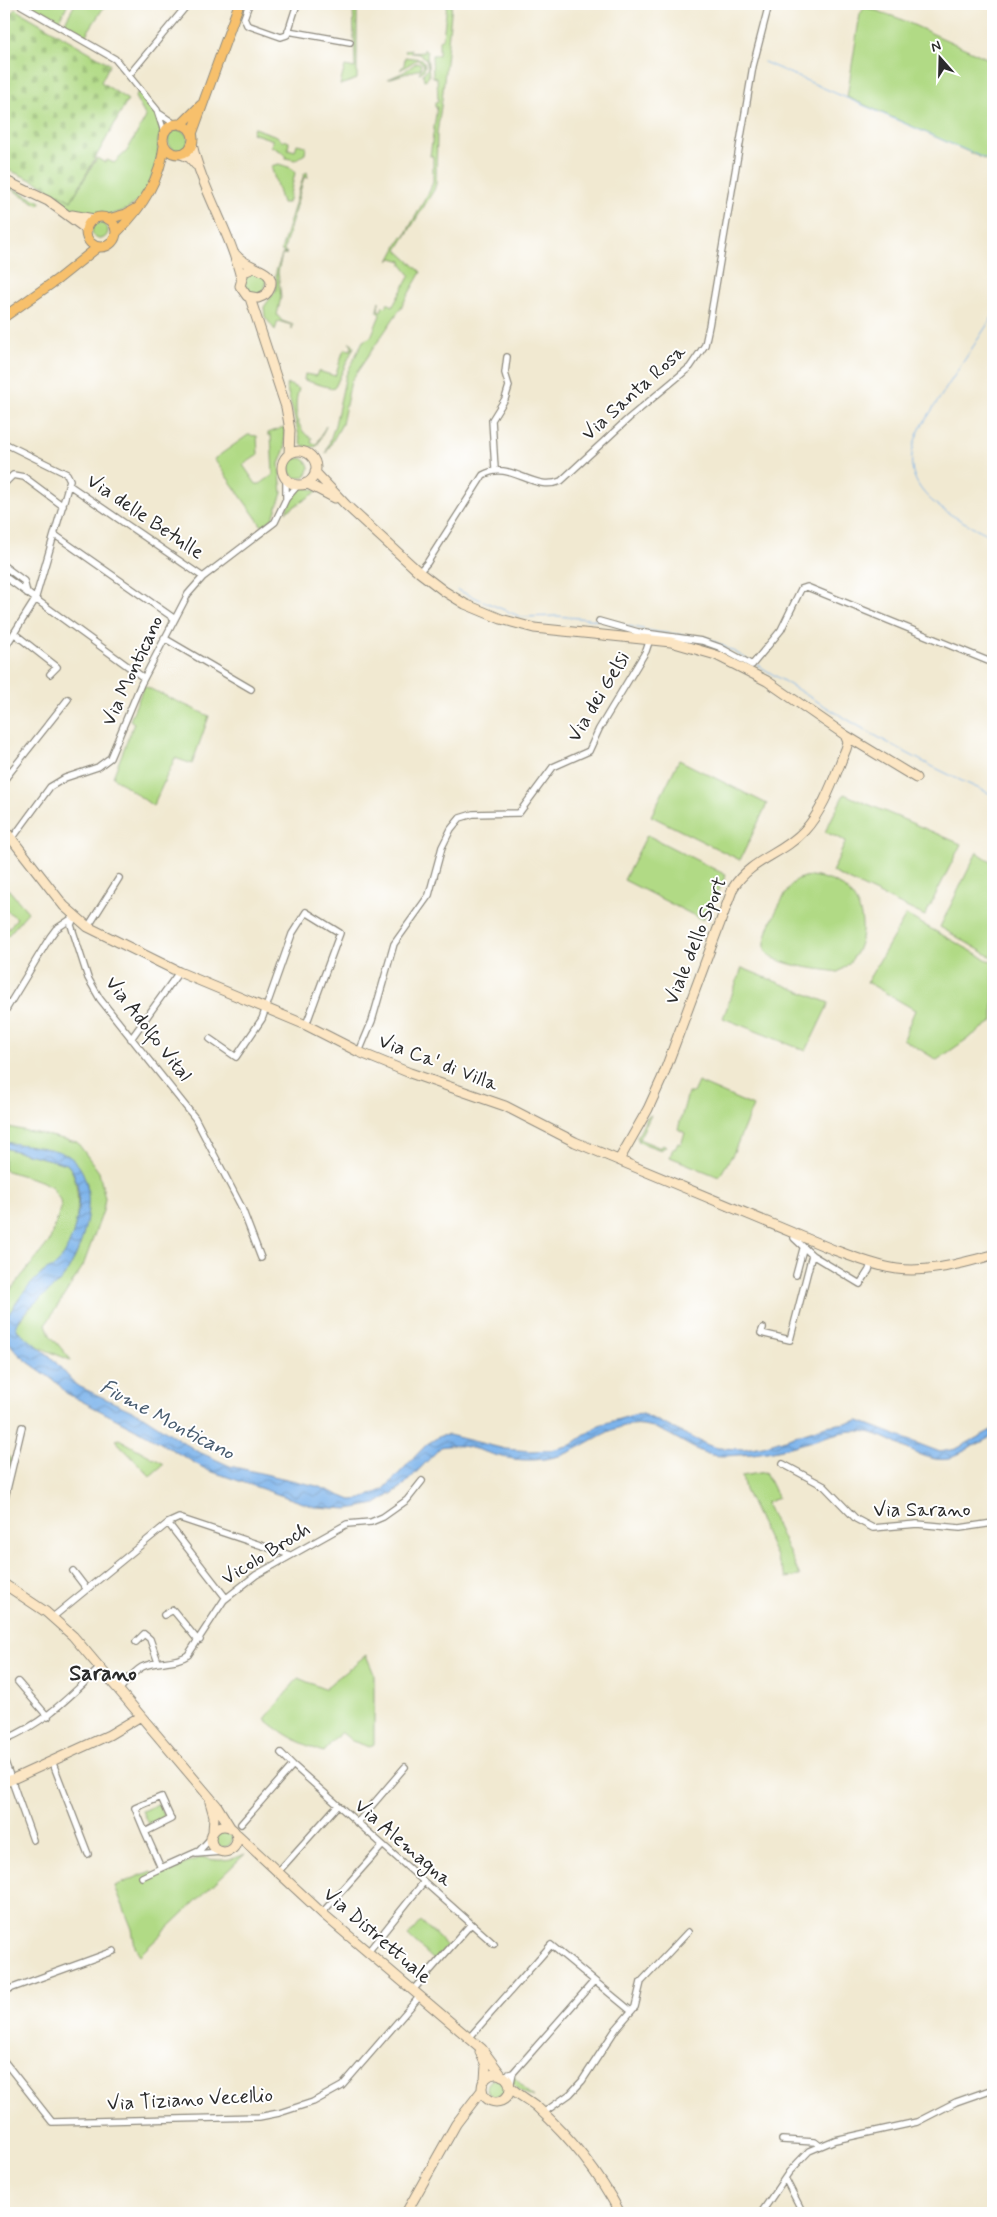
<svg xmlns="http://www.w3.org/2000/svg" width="997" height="2217" viewBox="0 0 997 2217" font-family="Mynerve,sans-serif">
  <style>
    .green { fill: #b1da85; stroke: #6e8258 }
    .cemetery { fill: url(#cemetery-stones); stroke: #6e8258 }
    .water { fill: url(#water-waves); stroke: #546f8b }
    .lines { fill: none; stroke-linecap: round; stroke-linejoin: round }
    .stream { stroke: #7cb3eb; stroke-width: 1 }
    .street-casing { stroke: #8e8a7e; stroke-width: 8 }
    .secondary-casing { stroke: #8e8a7e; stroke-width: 11 }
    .primary-casing { stroke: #8e8a7e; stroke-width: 11 }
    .street { stroke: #fff; stroke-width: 5.5 }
    .secondary { stroke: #fce6c4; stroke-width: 9 }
    .primary { stroke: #f7c06c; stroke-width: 9 }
    .labels { text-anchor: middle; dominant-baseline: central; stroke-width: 4; stroke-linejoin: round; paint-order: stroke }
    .street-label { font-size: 20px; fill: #2b2b2b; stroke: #fff }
    .water-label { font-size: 21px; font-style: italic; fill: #475b6e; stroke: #fff }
    .quarter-label { font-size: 22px; font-weight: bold; fill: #2b2b2b; stroke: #fff }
  </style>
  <defs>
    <pattern id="cemetery-stones" width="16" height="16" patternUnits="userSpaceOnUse" patternTransform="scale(1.25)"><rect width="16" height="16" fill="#b1da85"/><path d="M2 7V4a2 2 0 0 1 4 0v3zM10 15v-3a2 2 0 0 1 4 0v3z" fill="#98bb73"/></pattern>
    <pattern id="water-waves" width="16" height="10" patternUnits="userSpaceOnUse" patternTransform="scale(1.25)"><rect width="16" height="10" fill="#7cb3eb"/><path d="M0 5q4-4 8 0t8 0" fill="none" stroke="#6692bf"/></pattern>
  </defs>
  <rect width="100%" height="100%" fill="#fff"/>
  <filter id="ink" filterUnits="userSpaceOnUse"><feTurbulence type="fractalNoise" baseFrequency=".02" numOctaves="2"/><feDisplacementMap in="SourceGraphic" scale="10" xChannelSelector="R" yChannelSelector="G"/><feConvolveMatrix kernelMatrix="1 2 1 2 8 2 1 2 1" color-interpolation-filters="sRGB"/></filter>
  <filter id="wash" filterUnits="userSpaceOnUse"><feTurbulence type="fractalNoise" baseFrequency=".0096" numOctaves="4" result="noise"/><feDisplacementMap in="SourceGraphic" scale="20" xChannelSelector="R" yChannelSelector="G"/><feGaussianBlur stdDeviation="1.12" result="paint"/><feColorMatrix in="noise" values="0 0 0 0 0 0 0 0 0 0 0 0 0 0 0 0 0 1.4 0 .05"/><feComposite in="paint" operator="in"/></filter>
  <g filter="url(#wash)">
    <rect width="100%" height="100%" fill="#f1e9d1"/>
    <path class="green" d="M26,4H68L58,22Z
      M75,4H106L85,36L64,24Z
      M353,4H357V79L340,85L345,66L355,68Z
      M447,4H452L442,100L437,133L436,184L434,190L397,250L421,272L400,309L351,381L342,424L326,453L335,425L346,375L363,341L371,337L380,315L377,310L379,301L378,310L381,311L383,306L386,307L387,303L393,306L410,275L402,265V261L392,258L389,261L402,236L404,237L430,190L433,181V156H430L437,107H435V102L438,101L437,78L433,77L432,55H439V40L443,38Z
      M865,7L898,18L993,61V163L847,97L860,14Z
      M411,49V53L424,52V49L427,52L429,76L427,79L424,80L423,74L428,68L426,59L419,54L405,52L406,50Z
      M405,57L422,59L425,65C425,69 423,72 419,73L424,65L418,59L400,70L404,65Z
      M417,62L421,64L420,69L388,79L404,72Z
      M138,92C148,98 162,118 161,131C160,135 158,138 158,142C159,156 156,165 151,179C144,197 133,210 113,214C108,215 103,213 98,213C78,214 72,211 55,201L59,194L71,201L97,158L105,163L107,160L114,163L127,151L146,117L135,97Z
      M254,128L277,136L283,142L284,140L289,142L288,149L295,151L297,144L306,146L305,154L295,160L286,158L284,153L271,146L273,140L252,133Z
      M168 140a10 10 0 1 1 20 0a10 10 0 1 1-20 0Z
      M279,164L291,168L295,173L288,203H282L271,166Z
      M307,172L308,178L304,177L284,250L287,253L281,251L304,174Z
      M6,185L41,202L39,205L11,189L9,192L6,190L4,194V186Z
      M92 231a8 8 0 1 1 16 0a8 8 0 1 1-16 0Z
      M283,253L287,254L282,255L278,272L281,297L277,315L282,321L293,325L292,329V325L278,321L275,330L265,317L264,307L276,290V271Z
      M244 283a11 11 0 1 1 22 0a11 11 0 1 1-22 0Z
      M349,343H352L354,347L335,387L331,388L304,380L305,374L316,376L318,371L335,376L343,352L345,349L351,350L352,345Z
      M288,384L299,389C293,404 296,433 312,438L311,443L317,444L326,426L317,446L306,448L301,443L286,385Z
      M284,427L285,448L279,464L282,493L273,518L262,526L214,459L248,435L257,436L258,455L243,465L256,484H260L273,475L271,435H268V433Z
      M289 468a10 10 0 1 1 20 0a10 10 0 1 1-20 0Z
      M304,487L318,491L286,512C290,502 292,490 304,487Z
      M144,686L209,716L192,764L175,758L153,806L113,777L134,723L130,720Z
      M679,760L767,804L740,860L651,816Z
      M844,794L961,844L925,916L832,872L846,841L825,832Z
      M647,835L726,875L703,920L624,880Z
      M977,852L993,863V958L940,927Z
      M811,876C823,878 834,880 844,888C871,910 867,955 838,972C821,969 778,966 767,953C757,942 784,894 793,883C797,878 804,877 811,876Z
      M8,889L28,912L4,940V927L8,929L17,918L4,909V895Z
      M906,915L993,963V1021L937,1060L903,1039L915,1010L867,982Z
      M742,968L829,1003L806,1051L723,1018Z
      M698,1082L753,1106L733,1154L719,1177L670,1157L673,1148L675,1149L678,1143L681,1144L685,1133L678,1129L688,1093H693Z
      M651,1115L639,1139L661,1148L663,1144L666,1146L661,1150L639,1142L637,1137L648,1116Z
      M4,1126L77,1142L99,1172L105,1198L103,1211L83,1266L46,1324L50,1335L72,1361C57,1354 18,1342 16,1325L37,1300L59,1282L80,1244L87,1212V1183L57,1152L4,1142Z
      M4,1148L67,1164C86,1183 78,1254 54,1268C52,1269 49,1269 47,1270C40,1273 33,1283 28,1289C19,1301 12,1316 4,1329L6,1338H4V1298L49,1242L61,1208L60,1200L52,1187L41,1181L4,1170Z
      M119,1439L164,1464L150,1476L115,1440Z
      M4,1453L11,1459L4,1485Z
      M765,1472L778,1498L766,1503L800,1576L786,1578L745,1490L742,1476Z
      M366,1655L374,1674V1744L370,1747L352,1741L341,1732L323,1752C302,1744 282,1734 265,1719L298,1678L324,1689Z
      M158,1804L164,1817L148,1824L142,1811Z
      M216 1839a8 8 0 1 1 16 0a8 8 0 1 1-16 0Z
      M245,1854L145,1950L140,1955L135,1947L132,1929L115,1886L151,1871L156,1876L202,1857C217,1862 230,1861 245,1854Z
      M421,1921L447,1946L434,1960L408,1936Z
      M513,2076L534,2097L518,2090L513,2084Z
      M487 2088a9 9 0 1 1 18 0a9 9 0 1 1-18 0Z"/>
    <path class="cemetery" d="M15,9L110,64L101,82L128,100L71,201L59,194L58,196L41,184L4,168V30Z"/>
    <path class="water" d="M4,1142C21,1145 53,1147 67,1155C106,1178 84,1256 59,1282C44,1297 27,1306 16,1325L17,1330L50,1356L76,1385L143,1416L197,1451L230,1466L317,1486L351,1500L361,1499L383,1490L427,1444L440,1436L449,1435L505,1449L531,1451L551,1450L571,1445L599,1425L633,1415L643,1414L708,1445L718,1448L744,1449L763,1446L826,1426L859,1421L940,1452L956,1449L993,1429V1436L949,1459C918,1464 891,1433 860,1431C843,1430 825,1437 809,1442C785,1449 763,1454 738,1455C727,1456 715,1457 705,1453C684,1445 665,1428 643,1425C610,1421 586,1450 555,1457C539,1461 519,1461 503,1457C481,1452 464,1442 441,1447L402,1487L376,1504L349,1509L315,1507L207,1470L145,1434L66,1393C48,1368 1,1358 5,1320C15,1304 28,1284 44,1272C49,1267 54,1269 59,1262C76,1240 89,1186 67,1164L4,1148Z"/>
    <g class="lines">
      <path class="stream" d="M764,62L993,162
        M993,316L921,427C888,491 949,514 993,537
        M457,590L521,617L558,616L598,620
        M619,624L656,632L708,638L753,662
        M756,664C834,712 909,759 993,795
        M4,1342L10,1343"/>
    </g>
  </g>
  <g filter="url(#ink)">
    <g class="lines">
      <defs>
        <path id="street" d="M19,4L115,59L157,110L164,132
          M249,4L244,18L247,25L281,37L287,35L297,4
          M288,31L350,42
          M129,75L188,4
          M160,114L175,124
          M4,443L67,474L70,480L35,600L4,649
          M495,469L492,420L505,399L509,386L505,373L507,357
          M286,479V499
          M6,482L13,475L24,477L63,506
          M69,485L203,577
          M55,535L175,619
          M4,566L24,581L27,593
          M419,572L427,563L483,475C510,459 533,493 561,481L629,418L690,367L705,345L709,326L753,66L769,4
          M4,576L144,678
          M599,621L638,632L702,641L719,647L752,665L781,630L801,589L807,587L993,663
          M15,634L57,667L50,674
          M164,638L251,689
          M4,780L68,699
          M4,846L12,839L50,787L65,778L98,767L110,758L141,684L188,594L203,577L275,522L286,499L298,485
          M74,917L71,925L88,978L100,999L195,1118L241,1206L261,1258
          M88,927L119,878
          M4,1013L50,937L56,929L74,917
          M131,1039L179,972
          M210,1039L236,1057L262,1019L292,934L306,912L340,933L306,1025
          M359,1052L372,1021L394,944L429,895L442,847L451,829L460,818L473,814L519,813L553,767L589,751L599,729L646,651L650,639
          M795,1233L794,1238L812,1255L860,1284L869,1270L871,1263
          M796,1275L803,1249
          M763,1328L761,1333L790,1340L812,1255
          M783,1464L824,1486L856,1519L873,1528L917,1524L960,1528L993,1523
          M4,1502L22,1427
          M168,1523L226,1598
          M73,1571L86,1588
          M164,1615L173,1610L196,1638L200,1640
          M53,1617L168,1523L179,1518L290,1555
          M136,1642L144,1634L150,1639L158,1662
          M18,1682L48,1717
          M120,1689C126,1682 133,1672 142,1667C156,1660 175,1664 188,1655L224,1600L256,1575L347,1524L371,1522L383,1517L407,1500L422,1481
          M4,1740C45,1723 69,1697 101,1667
          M4,1759L33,1840
          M52,1761L88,1854
          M293,1765L494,1944
          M161,1797L171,1819L145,1832L135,1808Z
          M357,1823L405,1767
          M241,1824L293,1765L281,1753
          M145,1832L161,1868L199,1851L211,1838
          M196,1854L221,1852
          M278,1872L337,1806
          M142,1877L161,1868
          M322,1913L382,1846
          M368,1952L423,1883
          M413,1990L471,1924
          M4,1991L114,1951
          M469,2038L551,1945L631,2011
          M4,2061L52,2122L259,2117L279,2113L313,2102L342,2086L420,1996
          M513,2073L594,1981
          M502,2076L513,2073L510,2087
          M543,2113L570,2094L582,2081L616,2029L635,2007L641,1982L688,1932
          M782,2140L815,2142L820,2146
          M785,2178L803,2213
          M761,2213L789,2172L809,2151L835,2140L917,2122L956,2102L993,2089"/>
        <path id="secondary" d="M192,144C202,190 230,231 241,278
          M181,154L190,158L196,165
          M4,180L48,201L86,229
          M72,215L94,219
          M236,255C247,270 277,268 270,288C268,294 264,296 258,298L247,296L240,286L244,272L254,268
          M250,298L286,407L290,430L289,454
          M282 468a17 17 0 1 1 34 0a17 17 0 1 1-34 0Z
          M315,472L346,505L419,572L444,591L465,604L501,619L534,628L671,642L716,655L767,681L845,735L916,778
          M306,483L335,498
          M4,829L64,906L88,927L179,972L306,1025L359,1052L410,1073L505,1106L575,1142L834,1250C854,1257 875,1266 897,1269C930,1273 962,1263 993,1255
          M619,1160L648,1109L663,1076L733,888C751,859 782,855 804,831C824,810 835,775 846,749L848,742L845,735
          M4,1584L46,1612L73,1636L217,1806L230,1827
          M4,1783L109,1735L141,1716
          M210,1802L214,1816L213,1832
          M211 1839a13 13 0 1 1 26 0a13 13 0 1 1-26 0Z
          M237,1834L322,1913L482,2049L502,2076
          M480,2052L486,2065L485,2080
          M482 2088a14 14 0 1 1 28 0a14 14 0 1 1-28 0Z
          M510,2087C518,2095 529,2100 537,2107C571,2138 599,2173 620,2213
          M406,2213L456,2124L482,2090"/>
        <path id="primary" d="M163 139a15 15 0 1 1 30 0a15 15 0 1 1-30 0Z
          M181,125L201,105
          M192,134L239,4
          M86 232a15 15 0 1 1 30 0a15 15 0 1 1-30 0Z
          M108,219L126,214L135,209
          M116,233C141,209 160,181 164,146
          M4,317L58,279L98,247"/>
      </defs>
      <use href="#street" class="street-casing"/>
      <use href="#secondary" class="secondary-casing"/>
      <use href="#primary" class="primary-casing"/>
      <use href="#street" class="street"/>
      <use href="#secondary" class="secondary"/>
      <use href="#primary" class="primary"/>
    </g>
  </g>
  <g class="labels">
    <g class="street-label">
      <text transform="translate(634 393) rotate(-42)">Via Santa Rosa</text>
      <text transform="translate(145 517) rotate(34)">Via delle Betulle</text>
      <text transform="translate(133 671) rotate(-65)">Via Monticano</text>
      <text transform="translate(599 697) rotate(-59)">Via dei Gelsi</text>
      <text transform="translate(696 941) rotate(-68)">Viale dello Sport</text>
      <text transform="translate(148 1029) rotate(52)">Via Adolfo Vital</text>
      <text transform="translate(438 1063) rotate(21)">Via Ca' di Villa</text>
      <text x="922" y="1510">Via Sarano</text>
      <text transform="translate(266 1554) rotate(-32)">Vicolo Broch</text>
      <text transform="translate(403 1843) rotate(41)">Via Alemagna</text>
      <text transform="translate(377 1936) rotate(41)">Via Distrettuale</text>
      <text transform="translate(190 2100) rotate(-3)">Via Tiziano Vecellio</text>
    </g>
    <g class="water-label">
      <text transform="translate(167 1420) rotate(28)">Fiume Monticano</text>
    </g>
    <g class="quarter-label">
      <text x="103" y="1674">Sarano</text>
    </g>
  </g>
  <rect width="997" height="2217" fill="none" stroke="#fff" stroke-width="20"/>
  <g transform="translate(940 58) rotate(340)" stroke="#ffffff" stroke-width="4" paint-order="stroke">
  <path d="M0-4L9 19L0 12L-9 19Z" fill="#2b2b2b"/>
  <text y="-8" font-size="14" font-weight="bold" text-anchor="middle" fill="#2b2b2b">N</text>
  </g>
</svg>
